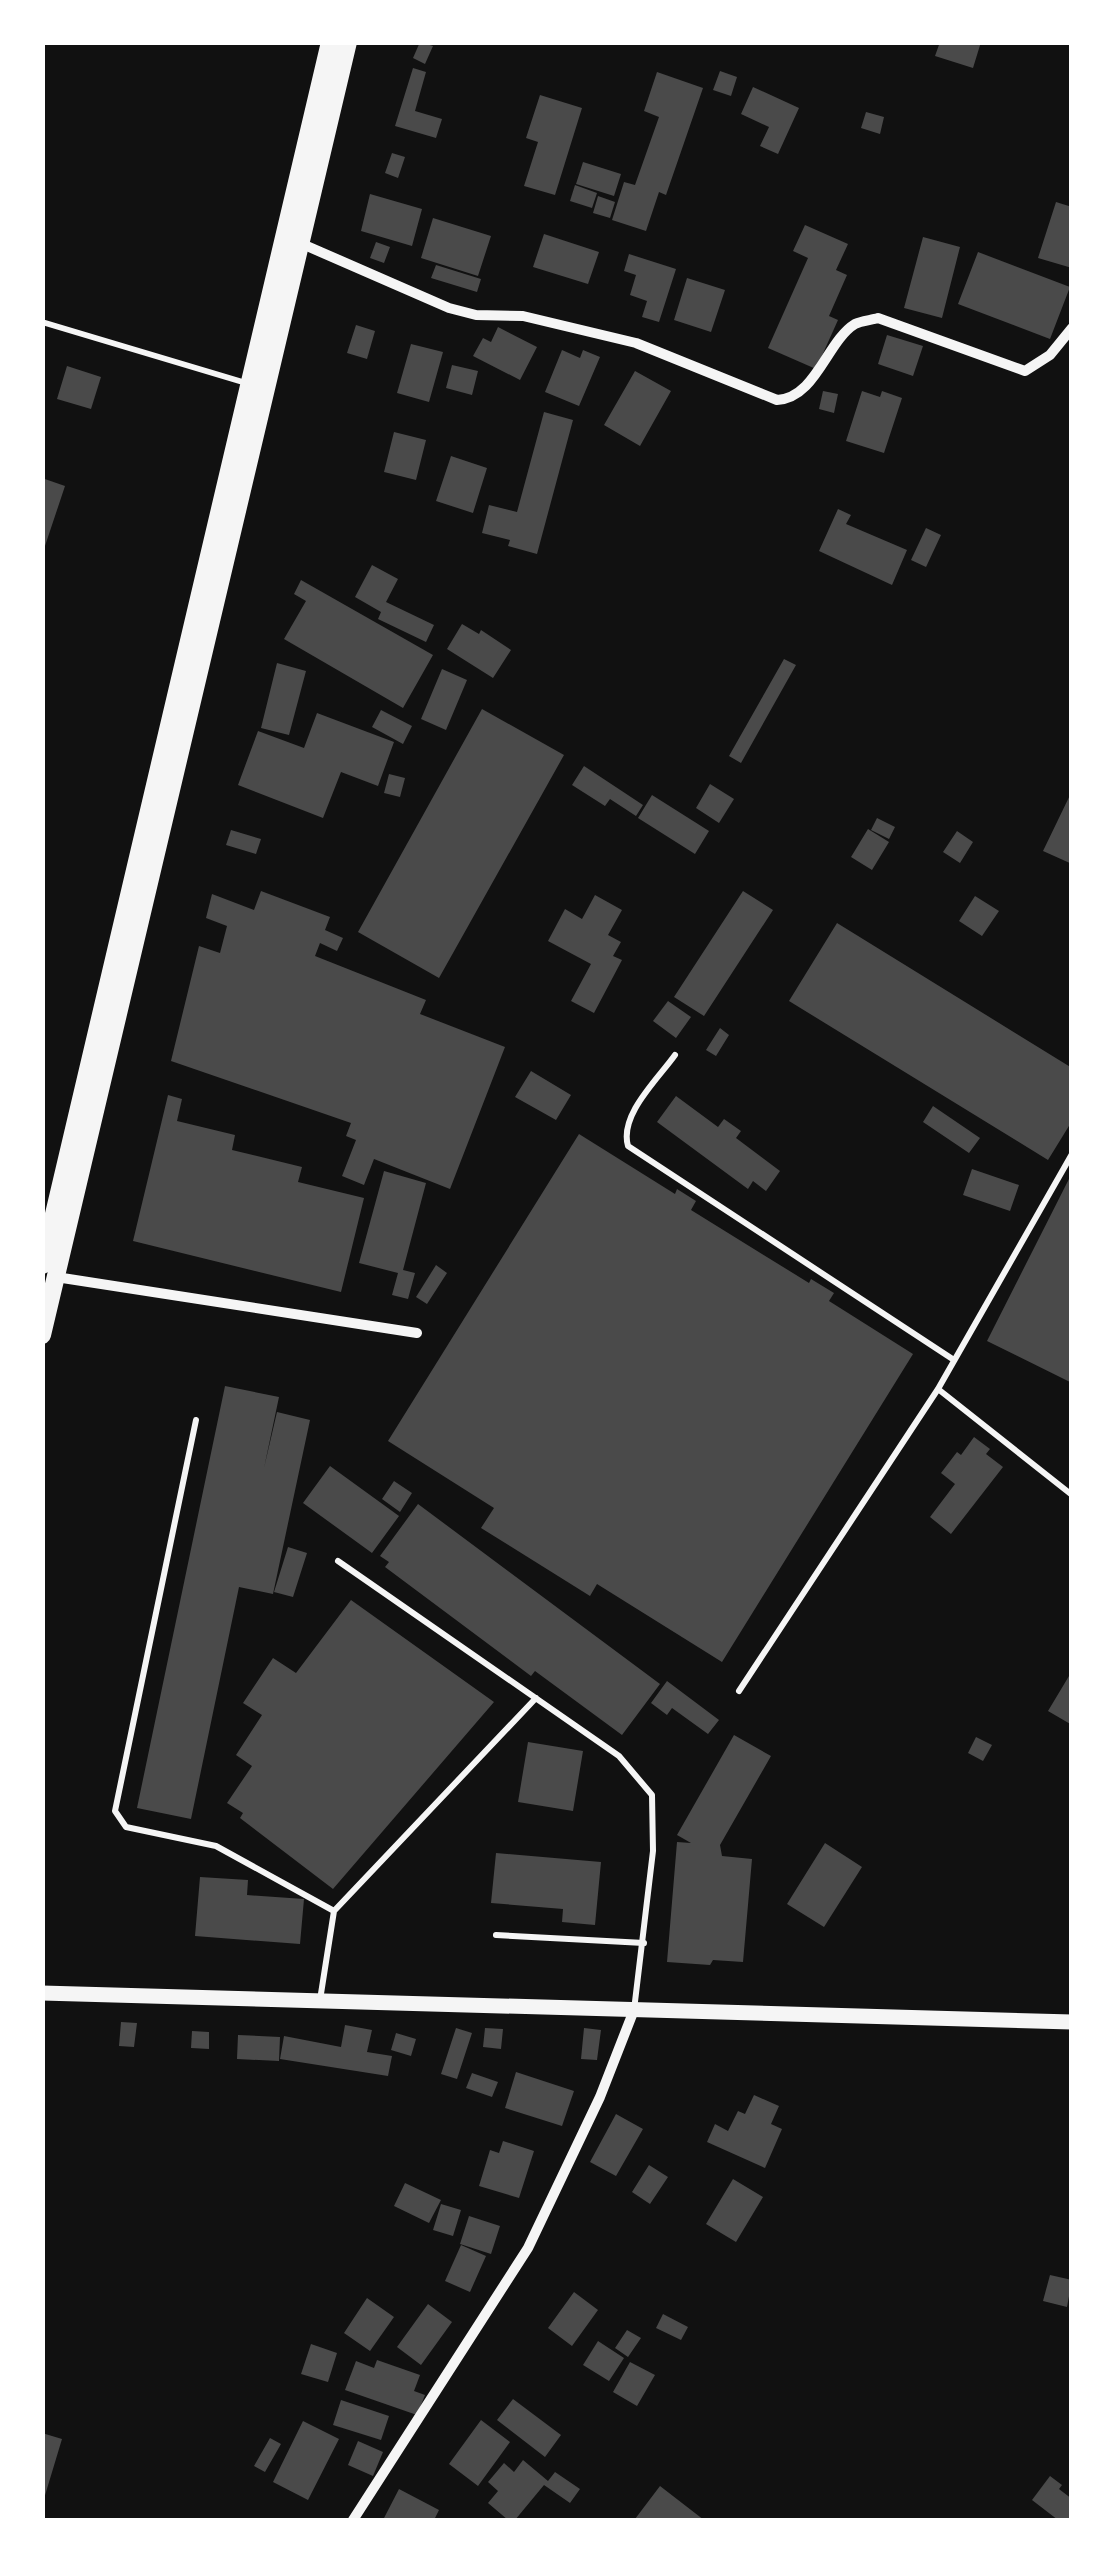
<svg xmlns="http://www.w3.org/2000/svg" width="1114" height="2563" viewBox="0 0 1114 2563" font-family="Cabin,sans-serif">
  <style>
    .building { fill: #4a4a4a }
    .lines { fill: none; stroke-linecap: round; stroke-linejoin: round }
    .service { stroke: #f5f5f5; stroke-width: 6 }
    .minor { stroke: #f5f5f5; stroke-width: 10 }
    .tertiary { stroke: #f5f5f5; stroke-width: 15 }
    .secondary { stroke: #f5f5f5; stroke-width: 18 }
  </style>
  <rect width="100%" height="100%" fill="#111"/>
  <path class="building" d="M420,42L433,46L425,64L413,58Z
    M940,42H981L973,68L935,56Z
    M413,68L426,72L415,111L442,119L436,138L395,126Z
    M720,71L737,77L731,96L713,90Z
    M657,72L703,88L666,195L659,192L646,231L612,220L624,182L635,185L659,117L644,111Z
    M753,87L799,108L778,154L760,146L769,127L741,114Z
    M540,95L582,108L555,195L524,186L538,142L526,138Z
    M866,112L884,117L880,134L861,128Z
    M392,153L405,157L398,178L385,173Z
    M583,162L621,174L614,196L576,184Z
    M575,185L597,193L592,208L570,201Z
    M370,194L422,209L412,246L361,231Z
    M598,196L615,202L610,218L593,213Z
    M1056,202L1072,207V268L1038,258Z
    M433,218L491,236L478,276L421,258Z
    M805,225L848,244L836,270L847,275L829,316L838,320L816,369L768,348L808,258L793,251Z
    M544,234L599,252L588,284L533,267Z
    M923,237L960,247L942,318L904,308Z
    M376,242L390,247L384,263L370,258Z
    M978,252L1070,287L1050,339L958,304Z
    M629,254L676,269L659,322L642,317L647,301L630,295L636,275L624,271Z
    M436,265L481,279L477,292L431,278Z
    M687,278L725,290L711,332L674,320Z
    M356,325L375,331L367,359L347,353Z
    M498,327L537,347L520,380L473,356L483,338L491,342Z
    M887,335L923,346L913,376L878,364Z
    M411,344L443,352L429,402L397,393Z
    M562,350L580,358L583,350L600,357L579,406L545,392Z
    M452,365L478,371L472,395L446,388Z
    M67,366L101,377L91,409L57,399Z
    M635,371L671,391L640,446L604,425Z
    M823,391L838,394L834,413L819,409Z
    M862,391L880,397L882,391L902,398L884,453L846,441Z
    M544,412L573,420L537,554L508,546L510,540L482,533L489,505L517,512Z
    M394,432L426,440L416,480L384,472Z
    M451,456L487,468L473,513L436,501Z
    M42,478L65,486L43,552H42Z
    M838,509L851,515L846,524L907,550L892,585L819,551Z
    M926,528L941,535L926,567L911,560Z
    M372,565L398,579L386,602L434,625L426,642L378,619L381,612L355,597Z
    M301,580L433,655L403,708L284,639L306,601L294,594Z
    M462,624L479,634L481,630L511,650L493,678L447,649Z
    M784,659L796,665L741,763L729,756Z
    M277,663L306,671L289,735L261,728Z
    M442,669L467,680L446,730L421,719Z
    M482,709L564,755L439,978L358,932Z
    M381,710L412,726L403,744L372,727Z
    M317,713L394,742L378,786L341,772L323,818L238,785L258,731L304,748Z
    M584,766L643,805L636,816L610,799L605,806L572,785Z
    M389,774L405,778L400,797L384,793Z
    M710,784L734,799L719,823L696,808Z
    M1072,791V864L1043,851Z
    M652,795L709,831L695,854L638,818Z
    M877,818L895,827L889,839L871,830Z
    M868,829L889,842L872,870L851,857Z
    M231,830L261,839L256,854L226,845Z
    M957,831L973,842L960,863L943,852Z
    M261,891L330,917L325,930L343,938L337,951L320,943L315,956L426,1000L420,1014L505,1047L450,1189L374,1159L364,1185L342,1176L356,1140L346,1136L351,1123L171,1061L199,946L220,953L227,926L206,918L212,894L254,910Z
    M743,891L773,910L704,1016L674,997Z
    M595,895L622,910L608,935L621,942L613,956L622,960L594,1013L571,1001L591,964L548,941L565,909L582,919Z
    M975,896L999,911L982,936L959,921Z
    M837,923L1072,1068V1121L1048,1160L789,1001Z
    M668,1001L691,1017L676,1038L653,1021Z
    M720,1028L729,1035L716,1056L706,1050Z
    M531,1071L571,1095L556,1120L515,1097Z
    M168,1095L182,1099L177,1121L235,1135L232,1150L302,1167L298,1182L364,1198L341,1292L133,1241Z
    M676,1096L718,1127L724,1119L741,1131L736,1138L780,1171L766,1191L753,1181L748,1189L657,1122Z
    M933,1106L980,1138L969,1153L923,1122Z
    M579,1134L675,1194L677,1189L696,1201L691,1210L809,1283L811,1279L834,1293L829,1301L913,1354L722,1662L597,1584L590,1596L481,1528L494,1508L388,1441Z
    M972,1169L1019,1185L1010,1211L963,1195Z
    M384,1171L426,1183L403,1270L415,1273L408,1299L392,1295L398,1273L359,1263Z
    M1072,1173V1383L987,1341Z
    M436,1265L447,1273L427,1304L416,1297Z
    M225,1386L279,1397L264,1468L277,1412L310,1420L273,1594L239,1587L191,1819L137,1808Z
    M974,1437L990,1449L986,1454L1003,1467L951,1534L930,1517L955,1484L941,1473L957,1452L961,1455Z
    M330,1466L399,1516L372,1553L303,1503Z
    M394,1481L412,1493L400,1512L382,1499Z
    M418,1504L660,1684L622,1735L535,1671L531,1676L385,1567L389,1562L380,1556Z
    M288,1547L307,1553L293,1597L274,1592Z
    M351,1600L494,1702L333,1889L240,1818L243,1813L227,1803L252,1766L236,1755L262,1715L243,1703L273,1658L296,1673Z
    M1072,1671V1725L1048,1711Z
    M667,1681L719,1720L708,1734L672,1708L667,1715L651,1703Z
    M734,1735L771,1756L720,1845L722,1856L752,1859L743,1962L713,1960L710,1965L667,1962L677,1842L691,1843L677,1835Z
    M976,1737L992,1745L983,1761L968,1753Z
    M528,1742L583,1751L573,1811L518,1802Z
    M825,1843L862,1867L824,1927L787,1904Z
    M496,1853L601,1862L595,1925L562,1922L563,1909L491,1903Z
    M200,1877L248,1880L247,1895L304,1899L300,1944L195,1936Z
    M121,2022L137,2023L134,2047L119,2046Z
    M345,2025L372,2030L367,2052L392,2056L388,2076L280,2059L284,2036L341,2047Z
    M456,2028L472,2033L457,2079L441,2074Z
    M485,2028L503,2029L501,2049L483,2047Z
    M584,2028L601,2030L597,2060L581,2059Z
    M192,2031L209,2032V2049L191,2048Z
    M396,2033L416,2039L411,2056L391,2050Z
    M238,2035L280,2037L279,2061L237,2059Z
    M516,2072L574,2091L562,2126L505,2108Z
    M472,2073L498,2082L492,2097L466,2088Z
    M754,2095L779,2106L771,2124L782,2129L765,2168L707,2142L715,2124L728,2131L738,2111L745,2114Z
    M616,2114L643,2129L616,2176L590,2162Z
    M503,2141L534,2151L519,2198L479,2186L490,2150L499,2153Z
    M649,2165L668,2177L650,2204L632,2192Z
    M733,2179L763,2197L736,2242L706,2224Z
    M405,2183L441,2200L429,2223L394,2206Z
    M441,2204L461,2210L453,2236L433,2230Z
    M469,2216L500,2226L491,2254L460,2244Z
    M461,2245L486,2256L470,2292L445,2281Z
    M1050,2275L1072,2280L1067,2307L1043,2301Z
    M574,2292L598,2310L572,2346L548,2328Z
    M367,2298L394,2317L370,2351L344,2333Z
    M428,2304L452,2322L421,2365L397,2347Z
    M663,2314L688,2327L681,2340L656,2328Z
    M627,2330L641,2338L628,2357L615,2348Z
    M598,2341L624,2358L609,2381L583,2365Z
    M311,2344L337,2353L328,2382L301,2374Z
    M377,2360L420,2375L414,2391L425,2395L417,2415L345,2390L356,2361L374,2368Z
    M630,2362L655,2375L637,2406L613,2392Z
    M513,2399L561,2435L545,2457L497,2420Z
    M341,2400L389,2416L381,2440L333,2425Z
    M481,2420L510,2442L478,2486L449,2464Z
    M303,2421L339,2439L308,2500L273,2482Z
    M42,2433L62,2439L43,2502H42Z
    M270,2438L281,2444L265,2472L254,2466Z
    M358,2441L383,2452L373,2476L348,2465Z
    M523,2460L548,2481L555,2472L580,2489L570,2503L544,2485L515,2520H508L488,2503L498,2491L488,2482L504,2463L514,2472Z
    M1050,2476L1062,2485L1059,2489L1072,2499V2520H1058L1032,2500Z
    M660,2486L704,2520L635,2519Z
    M399,2489L439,2510L434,2520H383Z"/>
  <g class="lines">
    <path class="service" d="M42,322L246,383
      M675,1055C658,1079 619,1115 628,1146L954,1360
      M938,1389L1072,1495
      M196,1420L115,1811L126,1827L216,1846L334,1911
      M338,1561L619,1756L652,1795L653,1851L634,2010
      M739,1691L938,1389L1072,1154
      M496,1935L644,1943
      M320,2000L334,1911L536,1698"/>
    <path class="minor" d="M300,243L449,308L476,315L523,316L636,343L777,400C816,398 827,341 855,324C861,321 872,320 878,318L1025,371L1050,355L1072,328
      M56,1277L417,1333
      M353,2520L528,2248L600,2097L634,2010"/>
    <path class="tertiary" d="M42,1993L1072,2022"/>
    <path class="secondary" d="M42,1265L330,42
      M42,1335L348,42"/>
  </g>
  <rect width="1114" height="2563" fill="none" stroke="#ffffff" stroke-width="90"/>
</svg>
